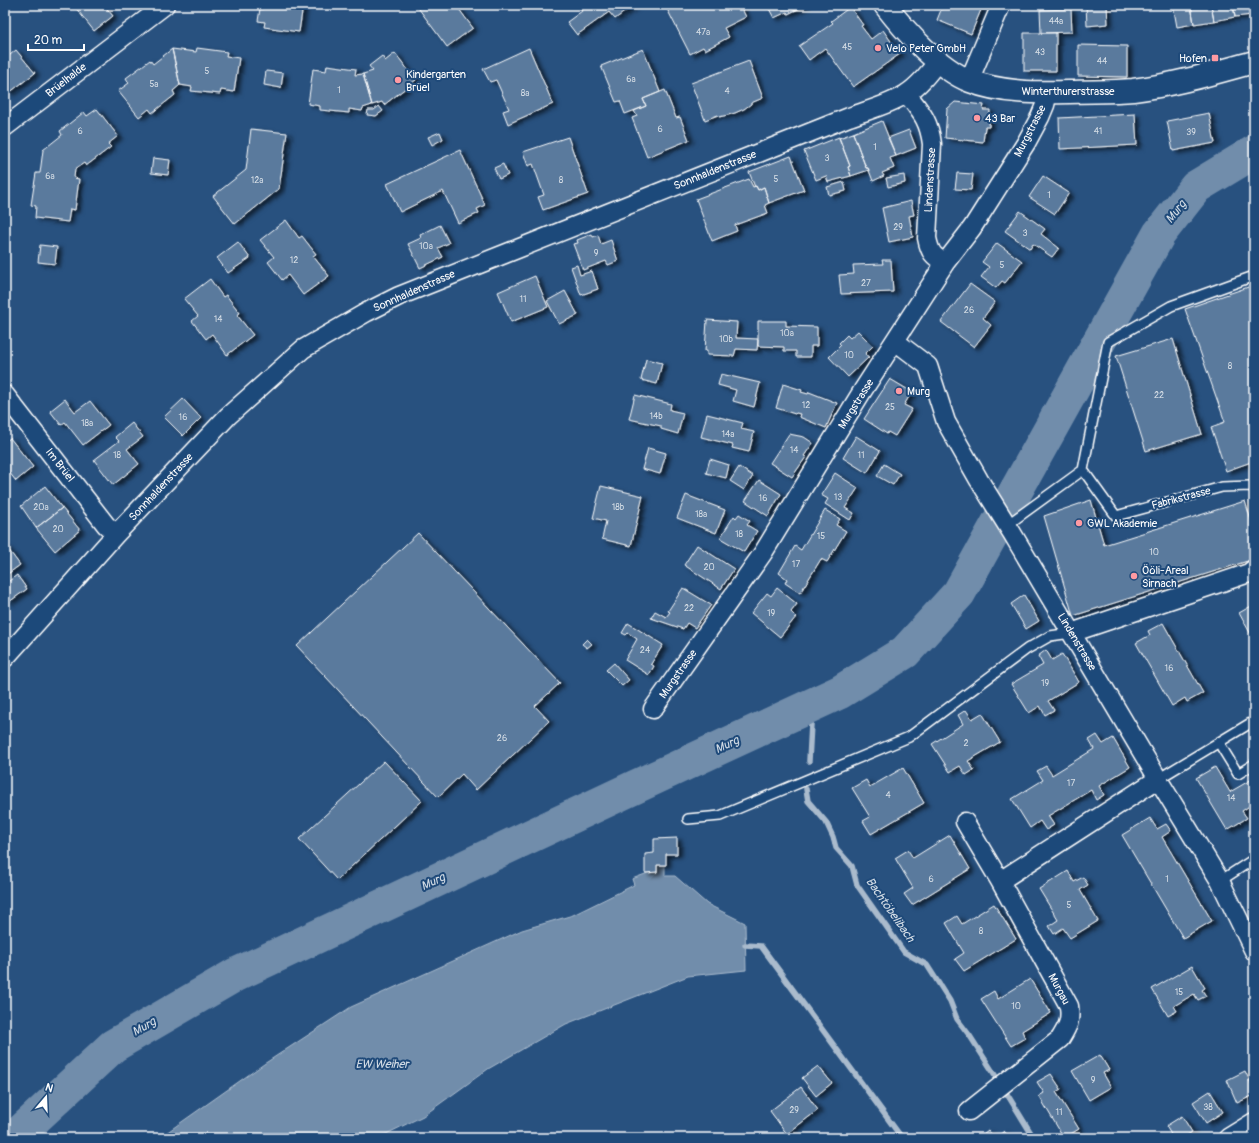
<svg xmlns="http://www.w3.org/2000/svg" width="1259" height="1143" viewBox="0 0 1259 1143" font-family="Pangolin,sans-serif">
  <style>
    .water { fill: #718dab; stroke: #aabbcd }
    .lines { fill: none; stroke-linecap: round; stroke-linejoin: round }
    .stream { stroke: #aabbcd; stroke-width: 5.5 }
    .river { stroke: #718dab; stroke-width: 34 }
    .building { fill: #5a7a9d; stroke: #fff; filter: url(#shadow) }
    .service-casing { stroke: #fff; stroke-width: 12 }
    .minor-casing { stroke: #fff; stroke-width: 21 }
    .tertiary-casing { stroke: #fff; stroke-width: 25 }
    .service { stroke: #1f4a7a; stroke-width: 9 }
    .minor { stroke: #1f4a7a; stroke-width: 18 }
    .tertiary { stroke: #1f4a7a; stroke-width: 22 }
    .poi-dot { fill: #ff9aa2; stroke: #1f4a7a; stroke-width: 1.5 }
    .labels { text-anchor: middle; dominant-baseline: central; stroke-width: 4; stroke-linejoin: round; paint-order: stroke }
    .number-label { font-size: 9px; fill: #d6dee6 }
    .poi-label { font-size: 11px; fill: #fff; stroke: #1f4a7a; text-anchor: start }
    .street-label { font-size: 11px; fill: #fff; stroke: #1f4a7a }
    .water-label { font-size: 12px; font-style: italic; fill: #d4dde6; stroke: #1f4a7a }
  </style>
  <defs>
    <filter id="shadow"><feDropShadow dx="4.5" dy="2.5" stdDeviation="2" flood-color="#0009"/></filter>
  </defs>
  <rect width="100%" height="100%" fill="#28517f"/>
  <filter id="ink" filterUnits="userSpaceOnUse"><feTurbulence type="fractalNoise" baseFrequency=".025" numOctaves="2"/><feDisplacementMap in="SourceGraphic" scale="8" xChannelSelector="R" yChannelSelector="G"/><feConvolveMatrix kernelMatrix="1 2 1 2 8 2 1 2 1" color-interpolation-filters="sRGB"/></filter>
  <g filter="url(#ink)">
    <path class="water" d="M657,865H665V876H675L707,904L745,923L746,970L688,976L566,1024L488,1069L423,1116L378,1138H159L264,1064L351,1007L522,930L573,915L634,885L632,879L648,873H657Z"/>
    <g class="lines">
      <path class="stream" d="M809,761L812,705
        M806,789L808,801L826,822L833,837L836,848L852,866L857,885L904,952L927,965L950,1001L957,1019L970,1036L995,1075
        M745,945L761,946L902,1138
        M1007,1094L1034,1138"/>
      <path class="river" d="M14,1138L113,1046L235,975L635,787L840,692L905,652L959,593L1159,234L1196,187L1254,152"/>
    </g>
    <path class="building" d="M77,5H104L113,16L94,31L75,7Z
      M264,5H303L299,32L264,27L265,22L258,21L260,9H263Z
      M416,5H456L473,28L447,47Z
      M578,5H634L615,19L609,12L577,35L567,22L582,11Z
      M665,5H740L746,17L724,28L729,37L705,50L703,47L690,54Z
      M767,5H806L788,14L787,12L774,18Z
      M943,5H983L971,34L937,20Z
      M1086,5H1107L1108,24L1087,26Z
      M1173,5H1191L1194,24L1177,27Z
      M1191,5H1211L1214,21L1194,24Z
      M1211,5H1233L1235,17L1214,21Z
      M1233,5H1250L1252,15L1235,17Z
      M1250,5H1254V14L1252,15Z
      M850,7L863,25L861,26L871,39L883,30L900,54L853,87L825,48L809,60L799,46L833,23L831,21Z
      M1071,9L1072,32L1041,33L1040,10Z
      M1024,33H1056V71H1024Z
      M1078,45L1127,46V77L1078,76Z
      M197,48L227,52L226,56L239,58L234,92L221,90L220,94L191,91L192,87L180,85L172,49L196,52Z
      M529,48L553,104L508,124L503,111L509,109L496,80L490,82L483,69Z
      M172,49L180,85L173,91L175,95L152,113L149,109L139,117L118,91L129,83L126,78L150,60L153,64Z
      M643,49L660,92L643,99L646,106L625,114L620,101L616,102L601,66Z
      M16,50L35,73L9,93L5,88V59Z
      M395,53L416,80L384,105L382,102L372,105L363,74L373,71L369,66L382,56L385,61Z
      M749,61L763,98L751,103V104L744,109L735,113L728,115L719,117L718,115L705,120L691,83Z
      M327,65L356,69L355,75L363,74L372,105L363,108L362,111L349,109V113L320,110V106L308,104L313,69L326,71Z
      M266,71L283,73L281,88L264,85Z
      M665,90L676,118L680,117L689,140L647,157L632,118L637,116L634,111L646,106L643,99Z
      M955,102L984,105L983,110H990L989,127H985L983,142L945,138L947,109Z
      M379,106L383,111L376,116L367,115L368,110H374Z
      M97,109L118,136L108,144L111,147L86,166L84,163L75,169L74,178L79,179L75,210L70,209L68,222L35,218L36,206L31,205L36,173H40L43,150L62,135L60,131L84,112L87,116Z
      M1209,113L1215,143L1173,151L1167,121Z
      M1135,114L1137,145L1060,149L1059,118Z
      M882,121L896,156L890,158L894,168L882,173L884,176L873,181L868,168H866L853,133Z
      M251,129L287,133L279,189L235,224L213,196L246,170Z
      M909,130L916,148L896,156L888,138Z
      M440,132L443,139L432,145L428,137Z
      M853,133L866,168H868L869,170L851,176L848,167L850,166L839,138Z
      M568,137L588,194L543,210L538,197L544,195L533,164L528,166L523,152Z
      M839,137L850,166L848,167L851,176L828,182L826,176L816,180L804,151Z
      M460,150L485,205L477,209L479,213L458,223L443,191L400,212L387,184Z
      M791,156L804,190L769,203L764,187L758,190L756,186L755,187L749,172Z
      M153,158L170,160L168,175L151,173Z
      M503,164L508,175L499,179L494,168Z
      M957,173L973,174L971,190L955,189Z
      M904,175L905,183L888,187L886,178Z
      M1043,176L1069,193L1055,214L1029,197Z
      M749,179L753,187L756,186L758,190L764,187L769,203L765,205L768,213L735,225L737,231L712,241L696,199Z
      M844,182L846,191L829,195L827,187Z
      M911,201L914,215L909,216L913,237L889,242L882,208Z
      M1020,211L1045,229L1041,234L1059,248L1052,257L1033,244L1030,249L1005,231Z
      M286,220L299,238L302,236L316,254L313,256L329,276L303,295L288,275L282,280L268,262L274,257L260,240Z
      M440,225L449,243L438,248L443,257L420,268L408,244L421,238L420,235Z
      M592,234L593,237L598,235L601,244L611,240L618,261L608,265L606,261L583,270L573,244L578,243L577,240Z
      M238,242L250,258L228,273L217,258Z
      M997,243L1022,261L1005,283L1002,281L996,288L981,277L989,267L982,262Z
      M40,245L57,247L55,264L38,262Z
      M882,260H891L893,292L841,294L839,275L854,274L853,265L883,264Z
      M577,265L580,275L592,271L598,289L581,295L571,267Z
      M535,276L548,307L511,322L498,292Z
      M210,279L223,297L226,295L240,313L237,315L253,335L227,355L212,334L206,339L192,321L198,316L184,299Z
      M970,284L995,302L983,318L991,325L974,347L941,322Z
      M1254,285V461L1226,471L1211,427L1225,422L1185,309Z
      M565,291L578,315L559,324L547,301Z
      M707,320L737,322L736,338L758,339L757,350L736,349L734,356L707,355V351H705Z
      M758,321H786V326L817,327V346H811V357H796V351H784V347L758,346Z
      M858,331L873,346L865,354L869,357L848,377L829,357L841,345L839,343L847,335L850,338Z
      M1173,339L1202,434L1146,451L1116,356Z
      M646,359L662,363L657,384L641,380Z
      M721,374L760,383L754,407L733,401L736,390L718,385Z
      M890,379L912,392L904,405L912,409L895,436L888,432L887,434L864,419Z
      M783,384L802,390L801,392L808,394L809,392L837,403L826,428L799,417L800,414L796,413L795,414L776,408Z
      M635,395L671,404L670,410L683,413L678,434L661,429V426L629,419Z
      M65,399L75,412L90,401L109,425L83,445L65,422L61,425L50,411Z
      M183,399L201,418L183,436L164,417Z
      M707,414L743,423L741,429L754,432L749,452L732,448L733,445L701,437Z
      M132,423L143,437L127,449L139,464L113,485L94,460L119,441L115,437Z
      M789,434L804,437L813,443L804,456L806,457L792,477L770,463Z
      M856,436L880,451L867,473L843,458Z
      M10,438L33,467L16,481L5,467V442Z
      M648,448L666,453L660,474L642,469Z
      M710,459L729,465L726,478L706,473Z
      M884,464L900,474L893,485L877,476Z
      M739,467L753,476L744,490L730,481Z
      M835,473L858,488L845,508L854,513L850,520L825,504L828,499L821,495Z
      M759,480L781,494L768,516L745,501Z
      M45,486L62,508L36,528L21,506Z
      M601,486L643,496L631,546L602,539L606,521L593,518Z
      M686,495L725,510L716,533L677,518Z
      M1091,500L1104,545L1245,501L1254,530V559L1073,616L1044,516Z
      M62,508L80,530L55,551L36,528Z
      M825,510L840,519L836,525L846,531L827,562L821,559L800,593L785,583L787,579L779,573L795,546L801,550Z
      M739,514L750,521L747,525L757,531L744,552L720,538L734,516L736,518Z
      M418,533L560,683L535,706L549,721L476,790L462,774L438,797L297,646Z
      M5,545L20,565L5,576Z
      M697,545L734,569L721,589L684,565Z
      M17,575L27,589L9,602L5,596V584Z
      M683,588L711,605L695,628L687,623L683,629L651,618L655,611L666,617L670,612L668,611Z
      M777,588L797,604L791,612L796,617L780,637L751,613L767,593L771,596Z
      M1024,595L1039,621L1026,629L1011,604Z
      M1254,600V640L1239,613L1253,605L1251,601Z
      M628,623L663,645L651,664L654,666L649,675L625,660L637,639L628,633L626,635L622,633Z
      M1163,623L1203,693L1187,702L1185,698L1172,706L1136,643L1150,635L1148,631Z
      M587,639L592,644L587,648L582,644Z
      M1046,650L1052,660L1062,654L1079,682L1048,701L1054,710L1045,715L1040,706L1029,713L1011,684L1043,665L1038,656Z
      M614,663L629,680L622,686L606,670Z
      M966,710L972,719L982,713L1000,742L968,761L974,770L966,775L960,766L950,772L932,744L963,724L958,715Z
      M1097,735L1103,744L1113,738L1130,767L1099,786L1104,795L1096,800L1091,790L1048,816L1054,825L1046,830L1040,821L1030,828L1012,799L1043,780L1037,771L1046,766L1052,775L1094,749L1089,740Z
      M384,761L422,801L337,880L299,839Z
      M1215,767L1230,792L1254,778V803L1242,811L1247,818L1227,830L1196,778Z
      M903,768L924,803L871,834L863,821L870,817L852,788L866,780L870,787Z
      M1150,818L1157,829L1166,824L1171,831L1162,837L1212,921L1183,938L1122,835Z
      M950,835L970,869L912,905L904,894L913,888L895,858L908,850L913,858Z
      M677,838V854H666V865H657V872L645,873V854L654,853V839Z
      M1068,871L1074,882L1083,877L1088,885L1080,890L1098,921L1070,938L1063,928L1054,934L1049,926L1058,920L1039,889Z
      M994,904L1016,939L964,971L955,959L964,953L946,923L957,916L962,924Z
      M1192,966L1205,988L1202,990L1206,996L1198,1000L1194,994L1174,1006L1177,1011L1168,1016L1152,989Z
      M1030,979L1051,1013L1022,1031L1025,1038L1011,1046L981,999L994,991L998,999Z
      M1100,1055L1109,1070L1103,1073L1111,1087L1089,1100L1072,1071Z
      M818,1066L832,1083L816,1096L802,1078Z
      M1245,1071L1254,1090V1095L1237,1103L1227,1080Z
      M1051,1074L1061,1089L1056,1092L1079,1129L1064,1138L1039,1096L1044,1093L1037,1082Z
      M801,1087L818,1110L787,1134L770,1111Z
      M1210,1091L1223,1112L1206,1123L1193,1102Z
      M1182,1116L1192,1132L1183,1138H1173L1166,1126Z
      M988,1130L994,1138H978Z
      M1004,1131L1009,1138H996Z"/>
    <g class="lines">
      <defs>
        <path id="service" d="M1083,470L1108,342L1171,306L1254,276
          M1007,525L1083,470L1116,516L1222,487L1250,486L1254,488
          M1219,743L1238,774L1254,764
          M1158,779L1254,721
          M688,819L720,816L909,737L1027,649L1050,636L1071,633
          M1220,881L1254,859"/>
        <path id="minor" d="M969,81L1001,5
          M907,94C921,112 929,120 932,144L927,238C930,253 933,256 945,263
          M5,127L165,5
          M895,341L928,366L946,422L979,480L1012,533L1158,779L1220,881L1254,951
          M5,395L106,525L116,534
          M1071,633L1249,573L1254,569
          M5,658L116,534L228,416L303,349L367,312L399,296L849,117C868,110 889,105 906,94C919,86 929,73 938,61
          M653,709L763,553L863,390L945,263L972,228L1026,143L1040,117L1045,105L1048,93
          M965,822L1000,881L1069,1006C1071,1021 1068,1026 1060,1039L969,1111
          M1000,881L1158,779
          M1228,1138L1254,1122"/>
        <path id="tertiary" d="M885,5C905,31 939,69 970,81C1001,93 1037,93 1069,92C1090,91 1112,92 1133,90C1174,85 1214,73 1254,62"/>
      </defs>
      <use href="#service" class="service-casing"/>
      <use href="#minor" class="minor-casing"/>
      <use href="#tertiary" class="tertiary-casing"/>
      <use href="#service" class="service"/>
      <use href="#minor" class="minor"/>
      <use href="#tertiary" class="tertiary"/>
    </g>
  </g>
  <g class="poi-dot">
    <circle cx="878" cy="48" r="4"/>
    <rect x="1211" y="54" width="8" height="8" rx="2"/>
    <circle cx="398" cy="80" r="4"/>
    <circle cx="977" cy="118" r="4"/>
    <circle cx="899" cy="391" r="4"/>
    <circle cx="1079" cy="523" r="4"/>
    <circle cx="1134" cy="576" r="4"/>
  </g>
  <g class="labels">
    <g class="number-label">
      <text x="1056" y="21">44a</text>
      <text x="703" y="32">47a</text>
      <text x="847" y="47">45</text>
      <text x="1040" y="52">43</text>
      <text x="1102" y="61">44</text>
      <text x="207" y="71">5</text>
      <text x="631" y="79">6a</text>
      <text x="154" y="84">5a</text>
      <text x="339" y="90">1</text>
      <text x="727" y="91">4</text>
      <text x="525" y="93">8a</text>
      <text x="660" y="129">6</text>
      <text x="80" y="131">6</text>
      <text x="1098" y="131">41</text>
      <text x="1191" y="132">39</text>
      <text x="875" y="147">1</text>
      <text x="827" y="158">3</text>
      <text x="50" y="176">6a</text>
      <text x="776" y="179">5</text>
      <text x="257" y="180">12a</text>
      <text x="561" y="180">8</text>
      <text x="1049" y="195">1</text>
      <text x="898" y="227">29</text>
      <text x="1025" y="233">3</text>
      <text x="426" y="246">10a</text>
      <text x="596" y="253">9</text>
      <text x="294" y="260">12</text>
      <text x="1002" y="265">5</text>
      <text x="866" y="283">27</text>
      <text x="523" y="299">11</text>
      <text x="969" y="310">26</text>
      <text x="218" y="319">14</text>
      <text x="787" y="333">10a</text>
      <text x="726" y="339">10b</text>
      <text x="849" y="355">10</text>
      <text x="1230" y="366">8</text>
      <text x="1159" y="395">22</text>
      <text x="806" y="405">12</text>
      <text x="890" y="407">25</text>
      <text x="656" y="416">14b</text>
      <text x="183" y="417">16</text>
      <text x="87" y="423">18a</text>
      <text x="728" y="434">14a</text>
      <text x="794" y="450">14</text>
      <text x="117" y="455">18</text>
      <text x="861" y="455">11</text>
      <text x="838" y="497">13</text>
      <text x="763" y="498">16</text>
      <text x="41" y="507">20a</text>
      <text x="618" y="507">18b</text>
      <text x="701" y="514">18a</text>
      <text x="58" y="529">20</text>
      <text x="739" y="534">18</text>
      <text x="821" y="536">15</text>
      <text x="1154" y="552">10</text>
      <text x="796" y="564">17</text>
      <text x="709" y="567">20</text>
      <text x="689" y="608">22</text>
      <text x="771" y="613">19</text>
      <text x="645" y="650">24</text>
      <text x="1169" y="668">16</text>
      <text x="1045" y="683">19</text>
      <text x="502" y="738">26</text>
      <text x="966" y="743">2</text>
      <text x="1071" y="783">17</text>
      <text x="888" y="795">4</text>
      <text x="1231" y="798">14</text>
      <text x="931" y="879">6</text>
      <text x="1167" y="879">1</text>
      <text x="1069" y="905">5</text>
      <text x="981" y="931">8</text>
      <text x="1179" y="992">15</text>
      <text x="1016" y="1006">10</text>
      <text x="1093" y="1080">9</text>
      <text x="1208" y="1107">38</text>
      <text x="794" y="1110">29</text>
      <text x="1059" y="1112">11</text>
    </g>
    <g class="poi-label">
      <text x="886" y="48">Velo Peter GmbH</text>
      <text x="1207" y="58" text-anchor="end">Hofen</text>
      <text x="406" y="74">Kindergarten<tspan x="406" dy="13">Brüel</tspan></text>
      <text x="985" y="118">43 Bar</text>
      <text x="907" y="391">Murg</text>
      <text x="1087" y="523">GWL Akademie</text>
      <text x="1142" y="570">Ööli-Areal<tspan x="1142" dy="13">Sirnach</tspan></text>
    </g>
    <g class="street-label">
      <text transform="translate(66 80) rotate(-38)">Brüelhalde</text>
      <text x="1068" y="91">Winterthurerstrasse</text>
      <text transform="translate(1030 131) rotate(-63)">Murgstrasse</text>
      <text transform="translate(715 170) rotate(-22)">Sonnhaldenstrasse</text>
      <text transform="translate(930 180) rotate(-87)">Lindenstrasse</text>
      <text transform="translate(414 291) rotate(-24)">Sonnhaldenstrasse</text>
      <text transform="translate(856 404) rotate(-58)">Murgstrasse</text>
      <text transform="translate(60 465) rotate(52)">Im Brüel</text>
      <text transform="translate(161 487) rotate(-47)">Sonnhaldenstrasse</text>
      <text transform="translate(1181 498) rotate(-15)">Fabrikstrasse</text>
      <text transform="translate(1077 642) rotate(59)">Lindenstrasse</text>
      <text transform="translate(678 674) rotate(-55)">Murgstrasse</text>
      <text transform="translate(1059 989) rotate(62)">Murgau</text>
    </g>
    <g class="water-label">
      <text transform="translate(1176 212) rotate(-52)">Murg</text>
      <text transform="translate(727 745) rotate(-25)">Murg</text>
      <text transform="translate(433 882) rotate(-25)">Murg</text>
      <text transform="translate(890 910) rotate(55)">Bachtöbelibach</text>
      <text transform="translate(144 1027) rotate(-30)">Murg</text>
      <text x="382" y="1064">EW Weiher</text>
    </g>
  </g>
  <rect width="1259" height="1143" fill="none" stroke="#1f4a7a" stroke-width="20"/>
  <rect x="10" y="10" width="1239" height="1123" fill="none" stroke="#fff" stroke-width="1.5" filter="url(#ink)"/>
  <g transform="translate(46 1097) rotate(19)" stroke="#1f4a7a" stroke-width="3" paint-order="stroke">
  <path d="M0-3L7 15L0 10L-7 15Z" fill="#ffffff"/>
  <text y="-6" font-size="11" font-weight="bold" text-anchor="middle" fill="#ffffff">N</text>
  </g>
  <path d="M28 44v6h56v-6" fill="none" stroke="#ffffff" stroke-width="2"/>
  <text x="34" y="44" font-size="12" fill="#ffffff" stroke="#1f4a7a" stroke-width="3" paint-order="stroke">20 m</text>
</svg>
